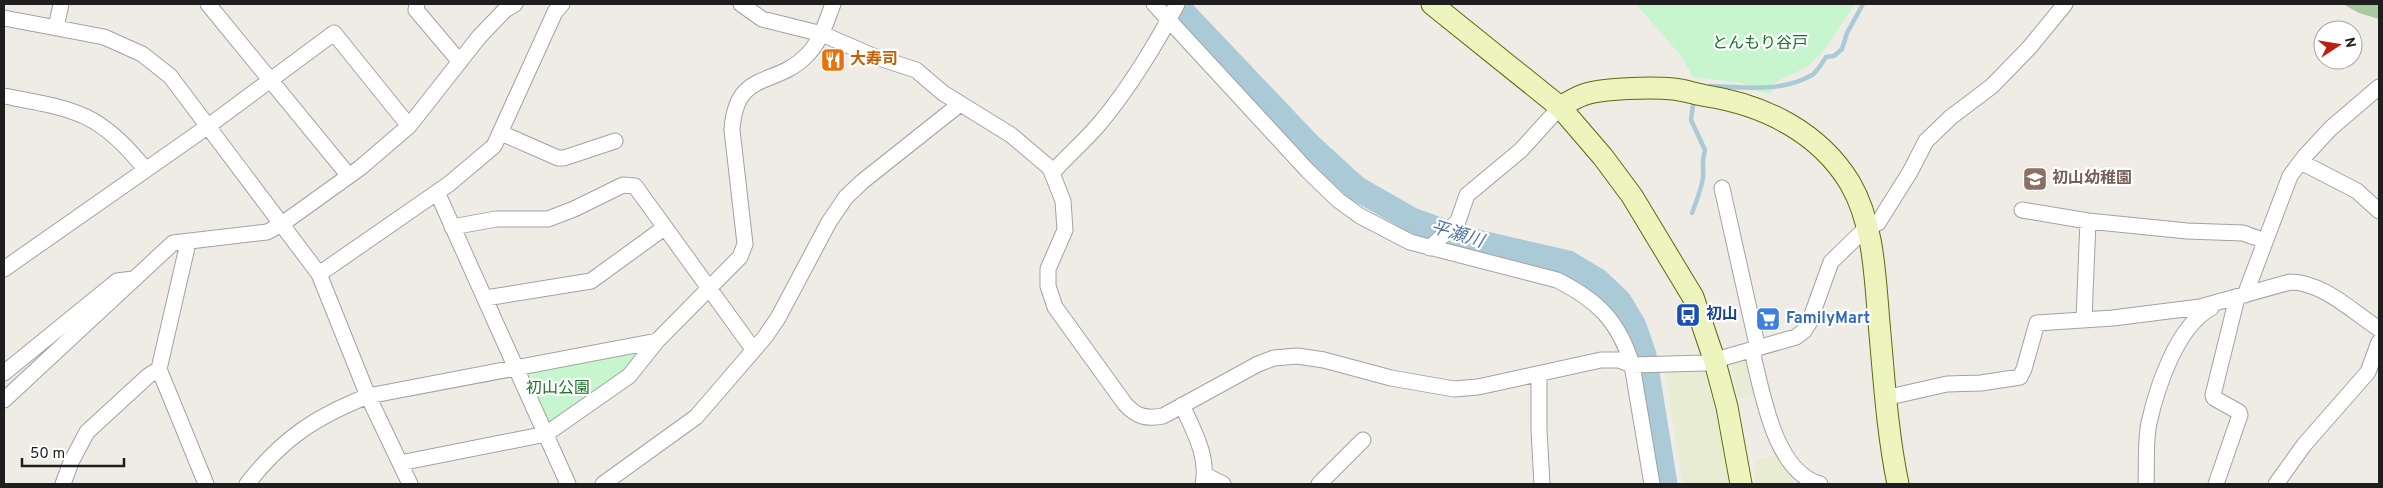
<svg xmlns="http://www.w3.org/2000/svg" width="2383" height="488" viewBox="0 0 2383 488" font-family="Overpass,'Noto Sans JP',sans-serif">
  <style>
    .farmland { fill: #e8ecd2 }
    .forest { fill: #a7ca9e }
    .park { fill: #c6f5ce }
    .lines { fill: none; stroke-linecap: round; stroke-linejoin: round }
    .stream { stroke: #aacad8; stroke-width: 4.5 }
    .river { stroke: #aacad8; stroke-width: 25 }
    .street-casing { stroke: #a2a2a2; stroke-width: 17 }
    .secondary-casing { stroke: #5b6d0e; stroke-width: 23 }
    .street { stroke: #fff; stroke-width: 15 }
    .secondary { stroke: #edf4be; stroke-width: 21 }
    .labels { text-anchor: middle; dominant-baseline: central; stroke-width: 4.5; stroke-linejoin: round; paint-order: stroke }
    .park-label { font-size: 16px; fill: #157424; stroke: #fff }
    .food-label { font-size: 16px; font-weight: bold; fill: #c56008; stroke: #fff; text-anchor: start }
    .education-label { font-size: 16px; font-weight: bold; fill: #785e54; stroke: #fff; text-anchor: start }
    .transit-label { font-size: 16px; font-weight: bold; fill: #164399; stroke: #fff; text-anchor: start }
    .shop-label { font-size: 16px; font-weight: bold; fill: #366cbe; stroke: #fff; text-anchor: start }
    .water-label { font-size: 18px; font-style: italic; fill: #5376a6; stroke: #fff }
  </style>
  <rect width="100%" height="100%" fill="#eeece5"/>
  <path class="farmland" d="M1742,358L1752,364L1759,394L1739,398L1730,361Z
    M1704,369L1720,428L1730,484H1683L1665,372L1669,370Z
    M1778,455L1796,475L1793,484H1756L1754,461Z"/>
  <path class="forest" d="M2343,4H2379V19L2359,13Z"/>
  <path class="park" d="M1636,4H1855L1823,52L1807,67L1776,82L1771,94L1759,92L1742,83L1693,77L1682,57Z
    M638,349L640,355L619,377L550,424L545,421L524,375L527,371Z"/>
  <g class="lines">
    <path class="stream" d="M1710,86C1744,87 1781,93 1812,75C1818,71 1822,63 1826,57L1834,56L1842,49L1847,33L1863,4
      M1692,213C1696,202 1701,190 1703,178C1704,166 1701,164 1705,150L1691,120L1694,98"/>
    <path class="river" d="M1175,4L1310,146L1356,188L1412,220L1464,239L1568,263L1598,281L1619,301L1634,326L1644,355L1665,484"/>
    <defs>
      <path id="street" d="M208,4L349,176
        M417,4L416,10L460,62
        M741,4L762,19L822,34L873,56L916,70L943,93L1011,135L1050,168L1063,201L1065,230L1048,269V286L1055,307L1125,404C1137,417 1146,419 1163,416L1258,364L1274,358L1297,356L1324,360L1391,378L1454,389L1478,387L1601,360H1619L1632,365L1705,363L1796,337L1804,331L1809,323L1831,262L1867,227L1878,223L1910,172L1926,141L1951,117L1992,86L2029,48L2065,4
        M1154,4L1308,171L1338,200L1360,216L1410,242L1557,280C1597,300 1619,321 1632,365L1652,484
        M4,18L104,37L142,54L170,76L319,274L368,396L410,484
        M56,28L61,4
        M4,96C73,109 99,111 145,169
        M501,133L558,158H564L615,141
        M2301,162L2357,191L2379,211
        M1053,172C1068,155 1086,140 1100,123C1128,90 1158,41 1177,4
        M1722,188L1758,349
        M437,192L568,484
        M2022,210L2088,221L2187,231L2243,233L2265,241
        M452,227L496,219H548L574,209L623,185L635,186L753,349
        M1430,248L1458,221L1467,195L1521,150L1560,107
        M4,269L207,127L334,33L409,126
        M319,274L449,184L494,146L555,12L562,4
        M2245,295L2290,176L2305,156L2331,128L2379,87
        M486,298L591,281L664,228
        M2084,319L2088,221
        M1752,351C1762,391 1774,472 1820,484
        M159,369L206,484
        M4,373L117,281L133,279
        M1539,375V430L1542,484
        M1885,398L1947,384L1981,383L2020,377L2024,369L2037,323L2113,318L2200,307L2290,282C2323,282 2353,312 2379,329
        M4,400L173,243L267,232L282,224L360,168L409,126L479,37L505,10L515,4
        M1182,405C1193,430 1209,456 1203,484
        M400,463L546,434L629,376L657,341L740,257L745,244L732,130C736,68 776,88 807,55C821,41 826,22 833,4
        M1205,475L1223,484
        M63,484L71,462L87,432L148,376L159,369L188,243
        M247,484C282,439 315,417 368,396L657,341
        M603,484L696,417L765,337L778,318L829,222L846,197L863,181L960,104
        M1319,484L1363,440
        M2146,484C2147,465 2145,442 2149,423C2157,387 2177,326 2211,308
        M2216,484L2240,415L2239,412L2214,398L2213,395L2237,298
        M2276,484L2304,445L2368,372L2379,342"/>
      <path id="secondary" d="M1432,4L1560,107L1603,157L1632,196L1693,297L1715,362L1727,407L1741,484
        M1560,107C1567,103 1575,98 1583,95C1601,88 1653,87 1673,89C1685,90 1695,94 1707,96C1764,105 1819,132 1850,183C1874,224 1875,277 1879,323C1884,377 1887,431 1898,484"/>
    </defs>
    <use href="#street" class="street-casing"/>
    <use href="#secondary" class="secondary-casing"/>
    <use href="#street" class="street"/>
    <use href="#secondary" class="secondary"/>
  </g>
  <defs>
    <symbol id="restaurant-square" viewBox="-11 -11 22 22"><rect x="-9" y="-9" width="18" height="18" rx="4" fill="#e8710a" stroke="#fff"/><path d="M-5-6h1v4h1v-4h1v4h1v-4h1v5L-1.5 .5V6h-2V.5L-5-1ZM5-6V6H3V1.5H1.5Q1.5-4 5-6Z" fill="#fff"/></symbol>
    <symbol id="school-square" viewBox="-11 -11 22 22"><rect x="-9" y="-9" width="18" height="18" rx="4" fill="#8d6e63" stroke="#fff"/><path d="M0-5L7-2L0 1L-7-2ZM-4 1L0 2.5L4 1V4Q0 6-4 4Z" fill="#fff"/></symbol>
    <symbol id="bus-square" viewBox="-11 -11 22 22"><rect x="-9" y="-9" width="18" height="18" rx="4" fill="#1a4fb4" stroke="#fff"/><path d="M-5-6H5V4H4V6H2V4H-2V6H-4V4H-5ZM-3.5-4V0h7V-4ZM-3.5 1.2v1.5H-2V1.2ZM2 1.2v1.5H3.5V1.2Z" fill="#fff"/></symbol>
    <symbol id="supermarket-square" viewBox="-11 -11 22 22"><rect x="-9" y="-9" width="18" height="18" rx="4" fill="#3f7fe0" stroke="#fff"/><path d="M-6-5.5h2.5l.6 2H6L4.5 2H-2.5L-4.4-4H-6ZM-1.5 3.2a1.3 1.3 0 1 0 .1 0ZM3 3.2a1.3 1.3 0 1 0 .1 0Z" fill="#fff"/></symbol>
  </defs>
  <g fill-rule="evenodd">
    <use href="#restaurant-square" x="819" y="46" width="28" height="28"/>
    <use href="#school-square" x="2021" y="165" width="28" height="28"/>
    <use href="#bus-square" x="1674" y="301" width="28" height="28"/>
    <use href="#supermarket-square" x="1754" y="305" width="28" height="28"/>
  </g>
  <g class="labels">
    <g class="park-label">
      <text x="1760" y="44">とんもり谷戸</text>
      <text x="558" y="389">初山公園</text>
    </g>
    <g class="food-label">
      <text x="850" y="60">大寿司</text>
    </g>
    <g class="education-label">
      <text x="2052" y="179">初山幼稚園</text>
    </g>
    <g class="transit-label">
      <text x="1706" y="315">初山</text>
    </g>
    <g class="shop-label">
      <text x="1786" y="319">FamilyMart</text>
    </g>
    <g class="water-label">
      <text transform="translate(1457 235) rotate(17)">平瀬川</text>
    </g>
  </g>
  <rect width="2383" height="488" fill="none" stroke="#1e1e1e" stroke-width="10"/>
  <g transform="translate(2338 45) rotate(78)"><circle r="24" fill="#ffffff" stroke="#a5a5a5"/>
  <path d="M0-4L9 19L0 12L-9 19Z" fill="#bc1f11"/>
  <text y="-8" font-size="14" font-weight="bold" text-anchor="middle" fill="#1e1e1e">N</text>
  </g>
  <path d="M22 458v8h102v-8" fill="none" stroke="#1e1e1e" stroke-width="2.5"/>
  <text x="30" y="458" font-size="15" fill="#1e1e1e" stroke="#ffffff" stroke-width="4" paint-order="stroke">50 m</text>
</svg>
